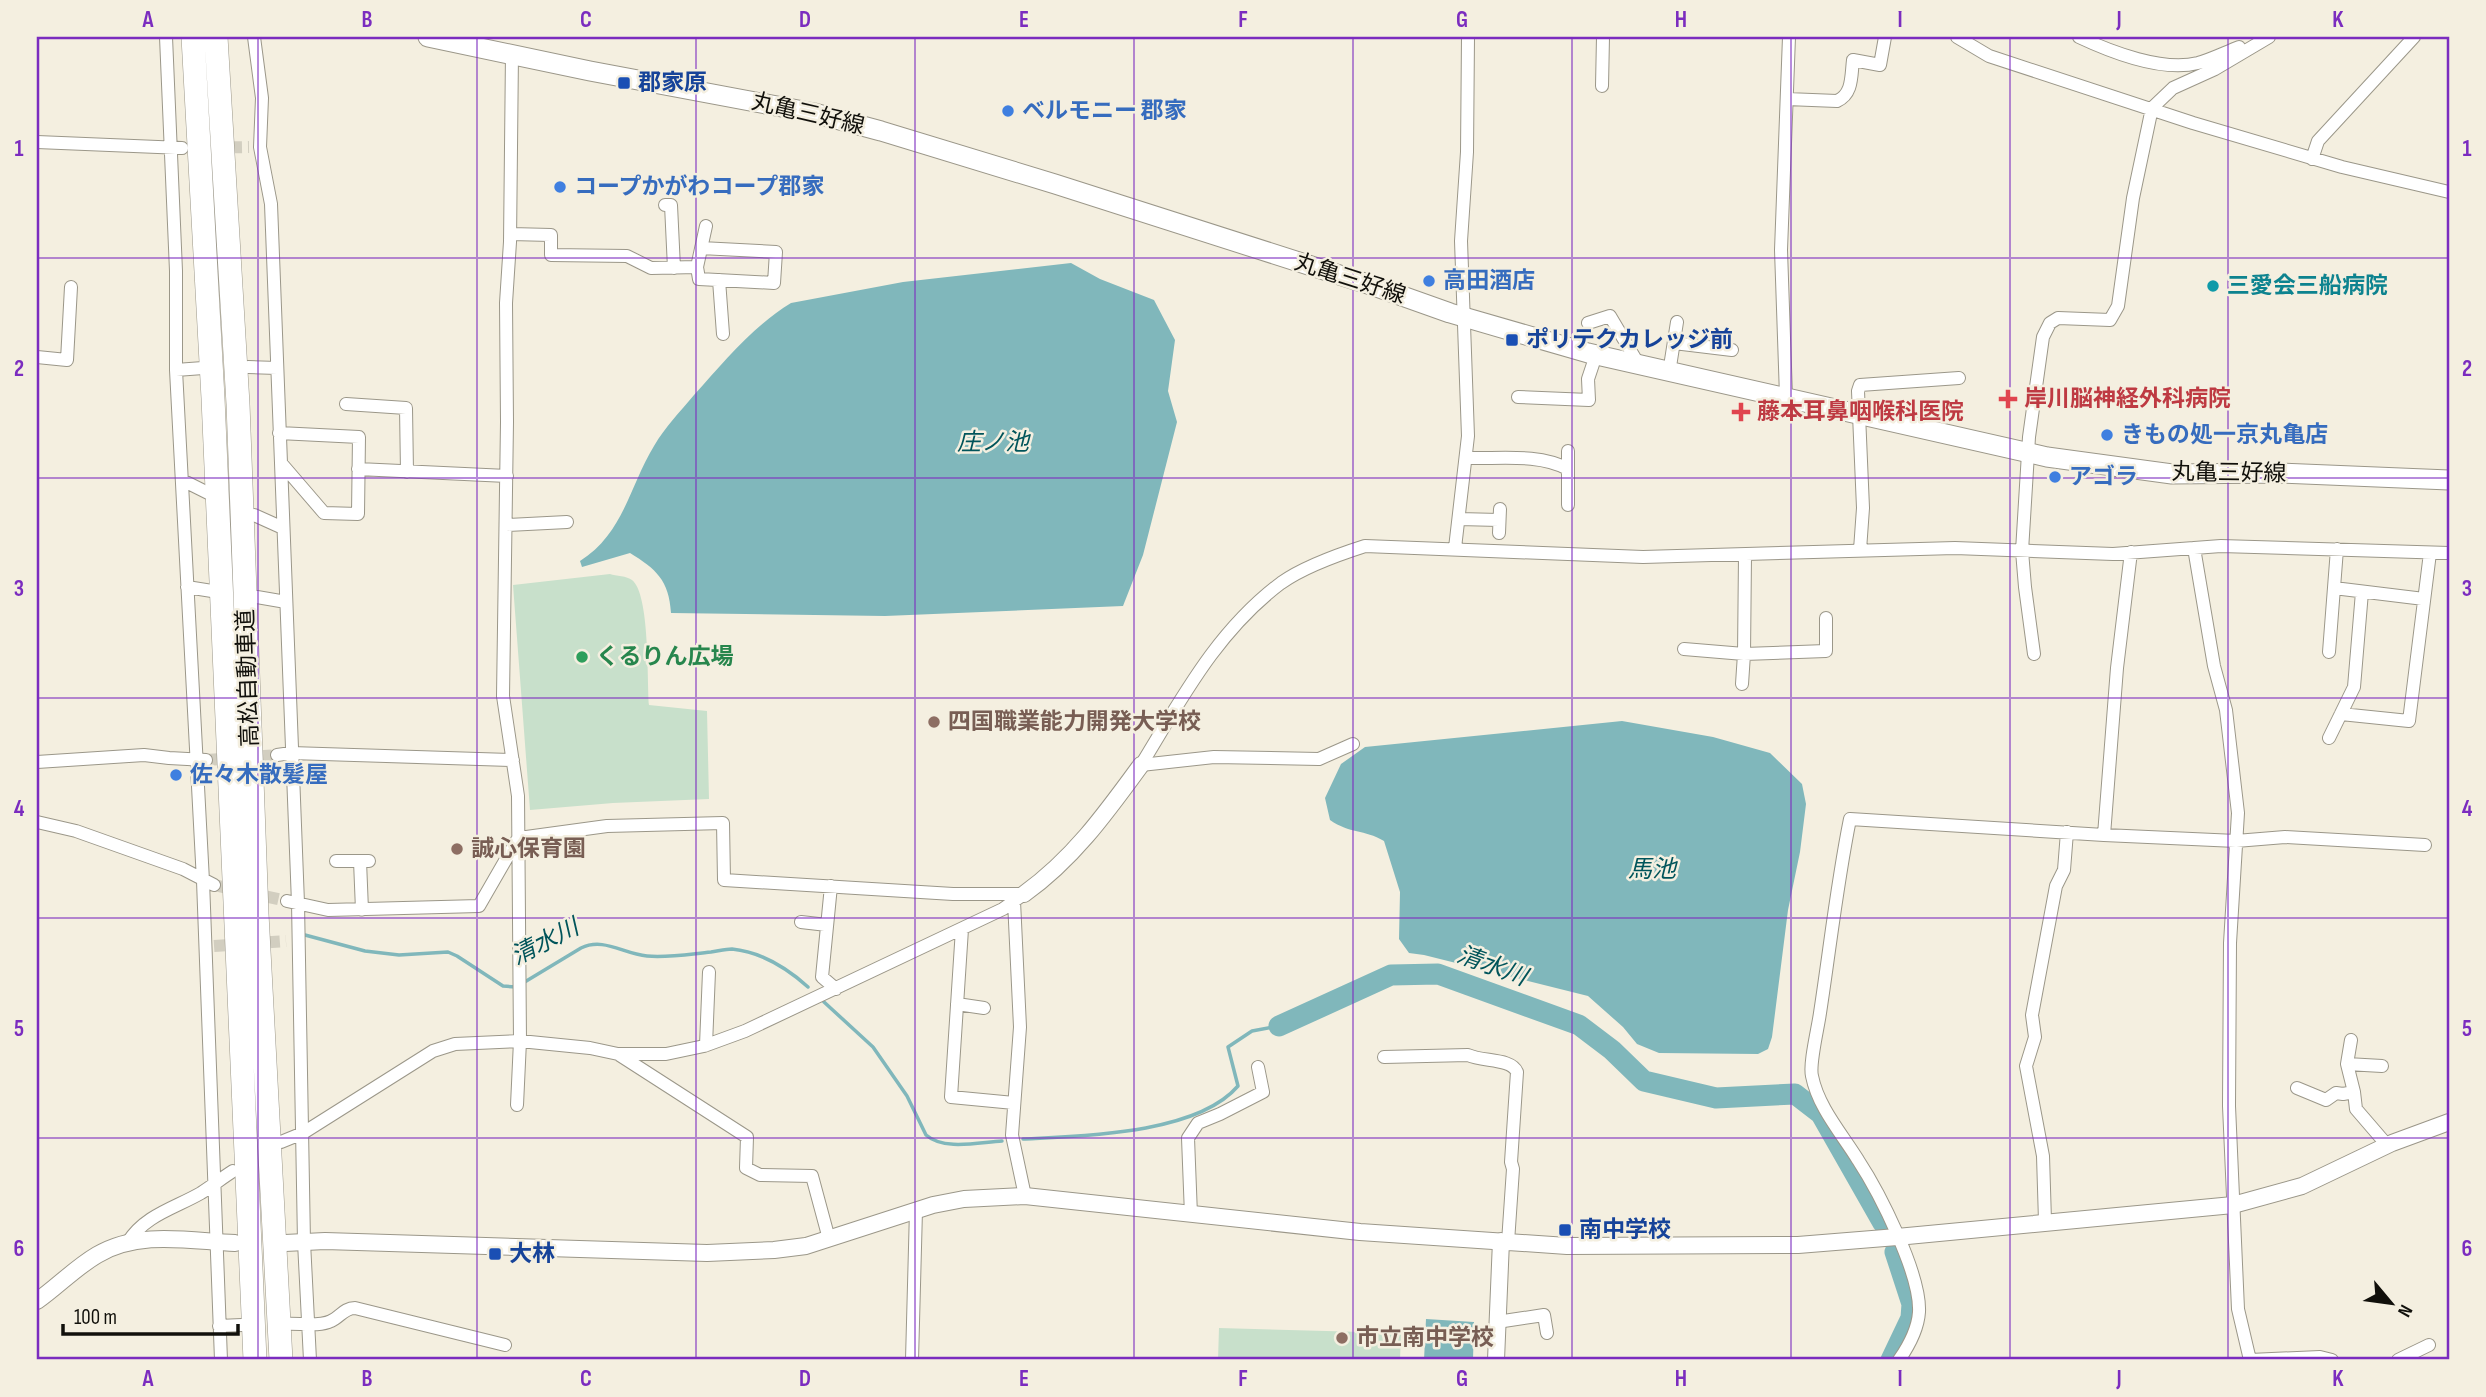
<svg xmlns="http://www.w3.org/2000/svg" width="2486" height="1397" viewBox="0 0 2486 1397" font-family="'Sofia Sans Condensed','Noto Sans JP',sans-serif">
  <style>
    .green { fill: #c8e0cb }
    .water { fill: #80b7bb }
    .lines { fill: none; stroke-linecap: round; stroke-linejoin: round }
    .stream { stroke: #80b7bb; stroke-width: 3.5 }
    .river { stroke: #80b7bb; stroke-width: 21 }
    .minor-tunnel { stroke: #d2cec0; stroke-width: 12; stroke-dasharray: 12 6; stroke-linecap: butt }
    .minor-casing { stroke: #9b9789; stroke-width: 14 }
    .tertiary-casing { stroke: #9b9789; stroke-width: 18 }
    .primary-casing { stroke: #9b9789; stroke-width: 21 }
    .motorway-casing { stroke: #9b9789; stroke-width: 24 }
    .minor { stroke: #fff; stroke-width: 12 }
    .tertiary { stroke: #fff; stroke-width: 16 }
    .primary { stroke: #fff; stroke-width: 19 }
    .motorway { stroke: #fff; stroke-width: 23 }
    .grid { fill: none; stroke: #7b2cbf; stroke-width: 2; stroke-opacity: 0.55 }
    .transit-dot { fill: #1a4fb4; stroke: #f4efe0; stroke-width: 2.5 }
    .shop-dot { fill: #3f7fe0; stroke: #f4efe0; stroke-width: 2.5 }
    .culture-dot { fill: #0f9aa8; stroke: #f4efe0; stroke-width: 2.5 }
    .health-dot { fill: #e0444e; stroke: #f4efe0; stroke-width: 2.5 }
    .leisure-dot { fill: #2e9e5b; stroke: #f4efe0; stroke-width: 2.5 }
    .education-dot { fill: #8d6e63; stroke: #f4efe0; stroke-width: 2.5 }
    .labels { text-anchor: middle; dominant-baseline: central; stroke-width: 5; stroke-linejoin: round; paint-order: stroke }
    .transit-label { font-size: 23px; font-weight: bold; fill: #164399; stroke: #f4efe0; text-anchor: start }
    .shop-label { font-size: 23px; font-weight: bold; fill: #366cbe; stroke: #f4efe0; text-anchor: start }
    .street-label { font-size: 23px; fill: #11100b; stroke: #f4efe0 }
    .culture-label { font-size: 23px; font-weight: bold; fill: #0d838f; stroke: #f4efe0; text-anchor: start }
    .health-label { font-size: 23px; font-weight: bold; fill: #be3a42; stroke: #f4efe0; text-anchor: start }
    .leisure-label { font-size: 23px; font-weight: bold; fill: #27864d; stroke: #f4efe0; text-anchor: start }
    .education-label { font-size: 23px; font-weight: bold; fill: #785e54; stroke: #f4efe0; text-anchor: start }
    .water-label { font-size: 24px; font-style: italic; fill: #00545a; stroke: #f4efe0 }
    .neatline { fill: none; stroke: #7b2cbf; stroke-width: 2.5 }
    .grid-label { font-size: 23px; text-anchor: middle; font-weight: bold; fill: #7b2cbf }
  </style>
  <rect width="100%" height="100%" fill="#f4efe0"/>
  <path class="green" d="M610,574C616,576 627,576 632,580C650,594 647,680 649,705L707,711L709,799L613,803L530,810L513,585Z
    M1219,1328L1401,1333L1400,1360H1218Z"/>
  <path class="water" d="M1071,263L1100,279L1154,300L1175,340L1168,391L1177,422L1143,555L1123,606L885,616L671,613C669,580 656,569 630,553L582,567L580,561C624,533 629,487 654,446C665,427 680,412 694,395C723,363 753,326 791,303L903,282Z
    M1622,721L1713,737L1770,753L1802,784L1806,804L1800,852L1788,910L1772,1037L1768,1049L1758,1054L1659,1053L1637,1044L1623,1027L1588,996L1424,955L1409,953L1399,939L1400,892L1384,841C1364,829 1350,834 1330,820L1325,798L1341,764L1365,747Z
    M1426,1319L1474,1322L1473,1360H1424Z"/>
  <g class="lines">
    <path class="stream" d="M305,935L365,951L399,955L448,952L457,956L503,986L516,987
      M523,983L581,948C604,937 623,954 647,956C668,958 690,954 711,952C718,951 726,949 732,949C761,952 787,968 808,987
      M824,1002L873,1047L907,1096L926,1135C944,1151 980,1142 1002,1141
      M1023,1139C1083,1136 1197,1134 1238,1086L1228,1047L1252,1031L1279,1026"/>
    <path class="river" d="M1279,1026L1391,975L1438,974L1579,1025L1612,1050L1644,1081L1716,1098L1795,1094L1821,1114L1883,1223
      M1891,1360L1911,1318L1912,1304L1895,1252"/>
    <path class="minor-tunnel" d="M194,148L249,147
      M206,760L277,755
      M214,885L287,901
      M214,946L286,941"/>
    <defs>
      <path id="minor" d="M166,37L176,271V370L203,881L221,1360
        M254,37L262,98L260,147L271,204L298,903L304,1242L310,1360
        M1957,37L1989,56L2193,123L2342,167L2449,192
        M2079,37C2111,52 2163,72 2198,63C2212,59 2226,52 2239,47
        M512,53L510,242L506,303L507,422L503,696L518,796L520,1041L517,1105
        M1602,86L1603,37
        M1787,99L1837,101C1853,94 1851,76 1853,60L1880,65L1885,37
        M37,142L182,148
        M2312,159L2318,141L2414,37
        M665,205H671L674,268
        M511,234L551,235V255L627,256L651,268L697,267L706,226
        M697,267L699,279L774,283L776,252L701,248
        M719,280L723,334
        M1588,323L1610,316L1639,365
        M1674,343L1732,350
        M37,357L67,360L71,287
        M248,367L277,368
        M176,370L203,368
        M1669,373L1677,322
        M1786,396L1781,250L1789,37
        M1518,397L1589,400L1588,379L1596,355
        M346,404L406,408L407,472
        M279,433L359,437L358,514L324,513L281,463
        M1467,458C1499,459 1539,453 1568,469
        M358,469L507,476
        M182,480L208,493
        M1568,505V451
        M254,515L283,528
        M1459,519L1499,520
        M506,525L567,522
        M1499,533L1500,509
        M1455,548L1468,436L1461,241L1467,152L1468,37
        M2194,548L2214,666L2226,710L2238,813L2230,943L2229,1106L2238,1309L2250,1360L2320,1357L2332,1360
        M1860,550L1863,508L1858,391L1860,385L1959,378
        M1745,556L1744,654L1826,651V618
        M187,587L212,591
        M2334,588L2424,599
        M257,597L286,602
        M1684,649L1744,654L1742,684
        M2329,652L2337,549
        M2034,654L2025,587L2022,551L2029,437L2043,337L2050,323L2058,318L2110,320L2118,306L2133,198L2152,108L2173,88L2215,69L2269,37
        M2341,714L2409,721L2430,553
        M2329,738L2354,687L2362,592
        M277,755L291,753L513,760
        M37,762L144,755L169,758L206,760
        M1141,765C1182,698 1217,631 1281,583C1302,568 1340,554 1365,546L1643,557L1955,548L2113,554L2221,546L2449,553
        M1141,765L1214,757L1319,759L1353,744
        M37,822L76,831L183,869L214,885
        M2104,835L2117,668L2131,552
        M519,838L607,826L723,823L724,880L953,894H1024
        M336,861H369
        M360,861L362,910
        M831,886L822,977L836,989
        M287,901L328,910L479,906L517,840
        M1014,901L1020,1027L1012,1135L1025,1196
        M801,922L827,925
        M962,929L951,1097L1014,1103
        M957,1004L984,1008
        M2351,1040L2347,1064L2354,1092L2356,1109L2387,1145
        M706,1045L709,972
        M618,1054L747,1137L746,1168L760,1175L812,1176L829,1239
        M1384,1057L1468,1055C1483,1062 1511,1058 1517,1072L1511,1162L1513,1169L1508,1242
        M2347,1064L2382,1066
        M2297,1088L2326,1100L2336,1093L2343,1094L2354,1092
        M281,1142L303,1133L433,1051L455,1044L520,1041L590,1048L618,1054H666L704,1046L745,1031L1003,909L1024,894
        M1191,1215L1188,1138L1198,1123L1220,1114L1263,1092L1258,1067
        M2045,1221L2043,1156L2026,1066L2035,1037L2032,1015L2056,886L2064,870L2067,832
        M128,1242C145,1215 175,1208 201,1193C212,1186 222,1178 233,1171
        M1497,1322L1544,1315L1547,1333
        M285,1324C299,1323 319,1327 331,1321C340,1317 344,1308 355,1308L505,1345
        M219,1326L242,1325
        M912,1360L916,1210
        M1899,1360C1908,1347 1918,1328 1919,1312C1921,1274 1879,1192 1858,1160C1842,1134 1818,1107 1812,1076C1809,1064 1818,1028 1820,1013C1830,948 1837,883 1850,819L2104,835L2236,841L2285,837L2425,845
        M2398,1360L2429,1345"/>
      <path id="tertiary" d="M1024,894C1073,859 1106,813 1141,765
        M285,1243L325,1241L707,1253L774,1250L806,1246L933,1205L964,1199L1025,1196L1360,1232L1567,1246L1798,1245L1897,1237L2233,1205L2302,1186L2392,1143L2449,1122
        M37,1301C57,1287 75,1268 97,1255C139,1230 189,1241 235,1243
        M1496,1360L1501,1241"/>
      <path id="primary" d="M428,37L590,71L814,113L881,131L1055,184L1374,286L1450,313L1588,353L2047,457L2172,474L2280,473L2449,480"/>
      <path id="motorway" d="M193,37L213,398L255,1360
        M216,37L238,404L257,914L281,1360"/>
    </defs>
    <use href="#minor" class="minor-casing"/>
    <use href="#tertiary" class="tertiary-casing"/>
    <use href="#primary" class="primary-casing"/>
    <use href="#motorway" class="motorway-casing"/>
    <use href="#minor" class="minor"/>
    <use href="#tertiary" class="tertiary"/>
    <use href="#primary" class="primary"/>
    <use href="#motorway" class="motorway"/>
  </g>
  <path class="grid" d="M258,37V1360M477,37V1360M696,37V1360M915,37V1360M1134,37V1360M1353,37V1360M1572,37V1360M1791,37V1360M2010,37V1360M2228,37V1360M37,258H2449M37,478H2449M37,698H2449M37,918H2449M37,1138H2449"/>
  <g class="transit-dot">
    <rect x="617" y="76" width="14" height="14" rx="3.5"/>
    <rect x="1505" y="333" width="14" height="14" rx="3.5"/>
    <rect x="1558" y="1223" width="14" height="14" rx="3.5"/>
    <rect x="488" y="1247" width="14" height="14" rx="3.5"/>
  </g>
  <g class="shop-dot">
    <circle cx="1008" cy="111" r="7"/>
    <circle cx="560" cy="187" r="7"/>
    <circle cx="1429" cy="281" r="7"/>
    <circle cx="2107" cy="435" r="7"/>
    <circle cx="2055" cy="477" r="7"/>
    <circle cx="176" cy="775" r="7"/>
  </g>
  <circle class="culture-dot" cx="2213" cy="286" r="7"/>
  <g class="health-dot">
    <path d="M2004.5 388.5h7v7h7v7h-7v7h-7v-7h-7v-7h7z"/>
    <path d="M1737.5 401.5h7v7h7v7h-7v7h-7v-7h-7v-7h7z"/>
  </g>
  <circle class="leisure-dot" cx="582" cy="657" r="7"/>
  <g class="education-dot">
    <circle cx="934" cy="722" r="7"/>
    <circle cx="457" cy="849" r="7"/>
    <circle cx="1342" cy="1338" r="7"/>
  </g>
  <g class="labels">
    <g class="transit-label">
      <text x="638" y="83">郡家原</text>
      <text x="1526" y="340">ポリテクカレッジ前</text>
      <text x="1579" y="1230">南中学校</text>
      <text x="509" y="1254">大林</text>
    </g>
    <g class="shop-label">
      <text x="1022" y="111">ベルモニー 郡家</text>
      <text x="574" y="187">コープかがわコープ郡家</text>
      <text x="1443" y="281">高田酒店</text>
      <text x="2121" y="435">きもの処一京丸亀店</text>
      <text x="2069" y="477">アゴラ</text>
      <text x="190" y="775">佐々木散髪屋</text>
    </g>
    <g class="street-label">
      <text transform="translate(808 114) rotate(13)">丸亀三好線</text>
      <text transform="translate(1350 279) rotate(18)">丸亀三好線</text>
      <text transform="translate(2229 473) rotate(1)">丸亀三好線</text>
      <text transform="translate(248 678) rotate(-92)">高松自動車道</text>
    </g>
    <g class="culture-label">
      <text x="2227" y="286">三愛会三船病院</text>
    </g>
    <g class="health-label">
      <text x="2024" y="399">岸川脳神経外科病院</text>
      <text x="1757" y="412">藤本耳鼻咽喉科医院</text>
    </g>
    <g class="leisure-label">
      <text x="596" y="657">くるりん広場</text>
    </g>
    <g class="education-label">
      <text x="948" y="722">四国職業能力開発大学校</text>
      <text x="471" y="849">誠心保育園</text>
      <text x="1356" y="1338">市立南中学校</text>
    </g>
    <g class="water-label">
      <text x="993" y="442">庄ノ池</text>
      <text x="1652" y="869">馬池</text>
      <text transform="translate(545 942) rotate(-27)">清水川</text>
      <text transform="translate(1492 966) rotate(20)">清水川</text>
    </g>
  </g>
  <rect width="2486" height="1397" fill="none" stroke="#f4efe0" stroke-width="77"/>
  <g transform="translate(2391 1303) rotate(119)" stroke="#f4efe0" stroke-width="5" paint-order="stroke">
  <path d="M0-5L12 26L0 18L-12 26Z" fill="#11100b"/>
  <text y="-10" font-size="19" font-weight="bold" text-anchor="middle" fill="#11100b">N</text>
  </g>
  <path d="M63 1324v10h175v-10" fill="none" stroke="#11100b" stroke-width="3.5"/>
  <text x="74" y="1324" font-size="21" fill="#11100b" stroke="#f4efe0" stroke-width="5" paint-order="stroke">100 m</text>
  <rect x="38" y="38" width="2410" height="1320" class="neatline"/>
  <g class="grid-label">
    <text x="148" y="27">A</text>
    <text x="367" y="27">B</text>
    <text x="586" y="27">C</text>
    <text x="805" y="27">D</text>
    <text x="1024" y="27">E</text>
    <text x="1243" y="27">F</text>
    <text x="1462" y="27">G</text>
    <text x="1681" y="27">H</text>
    <text x="1900" y="27">I</text>
    <text x="2119" y="27">J</text>
    <text x="2338" y="27">K</text>
    <text x="19" y="156">1</text>
    <text x="2467" y="156">1</text>
    <text x="19" y="376">2</text>
    <text x="2467" y="376">2</text>
    <text x="19" y="596">3</text>
    <text x="2467" y="596">3</text>
    <text x="19" y="816">4</text>
    <text x="2467" y="816">4</text>
    <text x="19" y="1036">5</text>
    <text x="2467" y="1036">5</text>
    <text x="19" y="1256">6</text>
    <text x="2467" y="1256">6</text>
    <text x="148" y="1386">A</text>
    <text x="367" y="1386">B</text>
    <text x="586" y="1386">C</text>
    <text x="805" y="1386">D</text>
    <text x="1024" y="1386">E</text>
    <text x="1243" y="1386">F</text>
    <text x="1462" y="1386">G</text>
    <text x="1681" y="1386">H</text>
    <text x="1900" y="1386">I</text>
    <text x="2119" y="1386">J</text>
    <text x="2338" y="1386">K</text>
  </g>
</svg>
